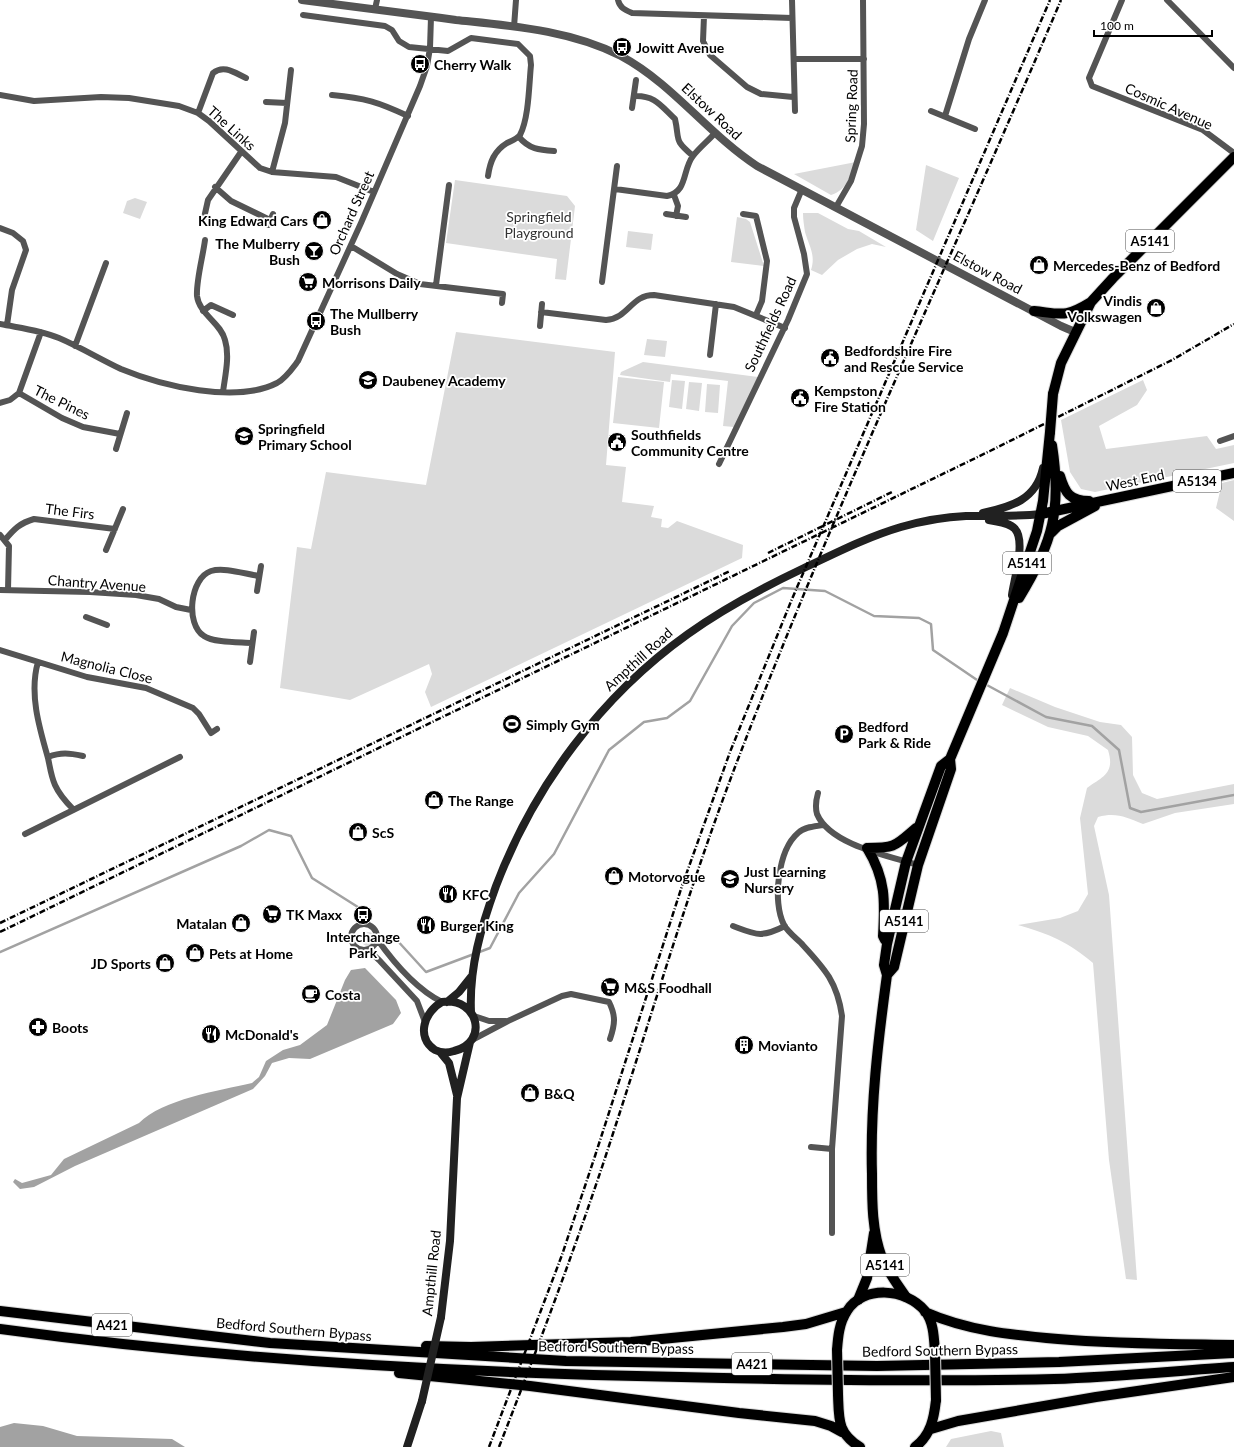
<svg xmlns="http://www.w3.org/2000/svg" width="1234" height="1447" viewBox="0 0 1234 1447" font-family="Lato,sans-serif">
  <style>
    .green { fill: #dbdbdb }
    .water { fill: #a2a2a2 }
    .lines { fill: none; stroke-linecap: round; stroke-linejoin: round }
    .stream { stroke: #a2a2a2; stroke-width: 2.5 }
    .primary-casing { stroke: #dbdbdb; stroke-width: 12 }
    .trunk-casing { stroke: #dbdbdb; stroke-width: 12 }
    .minor { stroke: #545454; stroke-width: 6 }
    .tertiary { stroke: #545454; stroke-width: 8 }
    .secondary { stroke: #212121; stroke-width: 8 }
    .primary { stroke: #000; stroke-width: 10 }
    .trunk { stroke: #000; stroke-width: 10 }
    .rail { stroke: #000; stroke-width: 2.5; stroke-dasharray: 6 2 1 2; stroke-linecap: butt }
    .primary-bridge-casing { stroke: #dbdbdb; stroke-width: 12; stroke-linecap: butt }
    .trunk-bridge-casing { stroke: #dbdbdb; stroke-width: 12; stroke-linecap: butt }
    .secondary-bridge { stroke: #212121; stroke-width: 8 }
    .primary-bridge { stroke: #000; stroke-width: 10 }
    .trunk-bridge { stroke: #000; stroke-width: 10 }
    .labels { text-anchor: middle; dominant-baseline: central; stroke-width: 3.5; stroke-linejoin: round; paint-order: stroke }
    .shield { fill: #fff; stroke: #4c4c4c; stroke-width: 1 }
    .shield-label { font-size: 13px; font-weight: bold; fill: #000 }
    .poi-label { font-size: 14px; font-weight: bold; fill: #000; stroke: #fff; text-anchor: start }
    .street-label { font-size: 14px; fill: #000; stroke: #fff }
    .park-label { font-size: 14px; fill: #323232; stroke: #fff }
  </style>
  <rect width="100%" height="100%" fill="#fff"/>
  <path class="green" d="M856,162C850,176 847,190 831,195L794,174Z
    M926,165L959,178L933,241L916,230Z
    M455,180L567,196L575,206L566,280L555,279L557,259L446,243Z
    M135,198L147,202L140,219L123,213L127,201Z
    M803,213H818L848,229L859,231L886,247L872,244L857,249L838,260L822,275L811,270C816,255 809,246 805,232C804,226 803,219 803,213Z
    M737,217L746,219L750,222L764,266L731,262Z
    M628,231L653,234L651,250L626,247Z
    M456,332L615,352L606,465L626,467L622,502L654,506L651,517L662,519L661,527L668,528L677,521L743,545L742,558L431,707L425,692L432,674L429,664L350,700L280,688L297,547L311,549L326,472L426,485Z
    M647,339L667,341L665,357L644,355Z
    M643,362L758,377L734,427L723,426L728,381L671,374L670,382L620,375L621,372Z
    M618,377L664,382L659,428L613,423Z
    M672,380L685,381L682,409L669,407Z
    M1143,380L1147,390L1137,405L1099,426L1106,449L1207,436L1216,449L1234,445V463L1095,492L1081,489L1070,472L1061,420Z
    M689,382L702,383L699,411L686,409Z
    M707,384L720,385L718,413L705,412Z
    M1234,480V521L1216,508L1222,483Z
    M1010,688L1055,707L1100,722L1121,725L1132,737L1133,775L1142,793L1157,799L1234,784V804L1175,813L1143,824C1126,817 1116,812 1098,817L1094,826L1109,895L1137,1280L1126,1279L1109,1160L1093,963C1067,941 1051,935 1018,925L1060,918L1078,911L1088,894L1080,818L1087,788C1104,776 1115,773 1108,750L1088,736L1048,727L1002,705Z
    M361 939a7 7 0 1 1 14 0a7 7 0 1 1-14 0Z
    M991,1431L1001,1433L1004,1447H946L951,1439Z"/>
  <path class="water" d="M365,968L396,1000L401,1013L393,1024L310,1059L289,1058L272,1063L265,1076L253,1089L75,1166L34,1187L20,1189L13,1182L15,1179L22,1183L51,1175L64,1159L139,1123C163,1099 218,1091 252,1083L259,1077L266,1061L283,1050L300,1045L327,1025L345,980L351,970Z
    M14,1423L43,1426L77,1436L172,1439L185,1447H0V1427Z"/>
  <g class="lines">
    <path class="stream" d="M985,684L1046,717L1092,726L1119,750L1130,808L1141,812L1234,795
      M395,938L426,972L490,948L519,893L554,854L609,750L644,722L667,718L690,701L732,626L754,603L783,588L825,591L874,616L919,618L931,624L933,650L980,682
      M0,952L241,846L269,830L291,836L312,878L361,909"/>
    <defs>
      <path id="primary" d="M1034,311C1062,314 1065,318 1091,302
        M1053,394L1061,363L1091,302L1113,278L1234,157
        M1060,476C1065,493 1070,501 1089,501
        M1041,514L1234,473
        M1051,533L1058,526L1095,506
        M1019,598C1053,543 1062,509 1052,445
        M867,848C886,879 885,901 883,936L885,940
        M867,848C896,848 895,846 916,828
        M887,975L894,967L918,865L951,769L950,759
        M906,1297C897,1284 888,1272 882,1258C872,1231 872,1203 872,1174C870,1107 878,1041 887,975L884,965L887,944L906,862L941,766L950,759L1003,633L1037,531L1043,501L1050,432
        M858,1300L867,1278L874,1233"/>
      <path id="trunk" d="M0,1311L270,1343L566,1361L877,1366L1059,1362L1234,1353
        M925,1312C968,1331 1012,1335 1058,1339C1117,1344 1175,1344 1234,1345
        M0,1329C226,1360 454,1373 681,1377C806,1380 930,1382 1054,1379C1114,1377 1174,1371 1234,1367
        M426,1346L471,1347L631,1342L783,1327L806,1324L846,1312
        M837,1350C838,1337 839,1323 847,1311C863,1285 906,1288 925,1311C934,1322 934,1339 935,1353
        M399,1373L530,1386L739,1413L815,1421L831,1426L842,1432
        M838,1394C839,1419 837,1433 860,1447
        M931,1429L958,1421L1096,1397L1234,1377
        M915,1447C931,1435 934,1418 936,1400"/>
    </defs>
    <use href="#primary" class="primary-casing"/>
    <use href="#trunk" class="trunk-casing"/>
    <path class="minor" d="M618,0C620,8 625,10 632,13L792,18
      M792,0L795,111
      M1122,0L1089,78L1092,86L1203,130L1234,153
      M1167,0L1234,68
      M375,9L377,0
      M303,15L385,26L392,30L399,41L409,47L448,51L471,38L518,44L530,56L531,65C529,84 529,118 520,135C517,139 511,141 507,143C494,151 490,162 488,176
      M704,16L703,41L710,55L747,87L761,94L793,97
      M514,27L516,0
      M794,59H864
      M0,95L34,101L101,97L129,98L179,106L198,113L209,121L260,168L272,172L336,177L374,192
      M332,95C365,98 378,102 408,116
      M634,96C655,95 661,106 675,119C680,141 673,139 693,156
      M266,102L287,103
      M632,108L636,80
      M931,111L975,129
      M198,113L213,73C224,64 235,73 246,78
      M945,116L969,39L985,0
      M519,137C529,149 539,150 554,151
      M272,172L285,123L291,70
      M215,187L231,201L270,220
      M615,189L667,196C688,192 682,170 693,156C699,148 708,141 715,133
      M674,195L678,206L676,216
      M836,207L851,181L862,146L864,124L863,0
      M666,214L686,217
      M743,214L756,216L767,261L762,301L756,315
      M204,218L208,200L241,152
      M268,225L273,214
      M0,228L13,233L23,241L26,250L12,290L7,325
      M205,240C203,256 196,281 197,296C199,314 221,323 225,340C230,356 225,376 223,392
      M351,246L397,274L420,284L503,294L502,303
      M602,282L617,166
      M436,285L449,185
      M203,311L211,305L233,315
      M541,312L606,320C629,318 631,295 654,295L734,307L785,328
      M0,324C20,328 40,330 59,338C80,347 100,359 121,369C162,386 236,404 277,383C286,378 292,369 298,361L361,223L420,86L427,66L430,48L431,17
      M540,326L542,304
      M75,346L106,263
      M710,355L716,304
      M19,393L62,418L83,427L120,434
      M0,403L10,400L19,393L41,332
      M1220,441L1234,436
      M116,449L127,413
      M719,464L788,320L807,274L804,254L794,217V208L802,189
      M0,535L9,546L8,590
      M5,540C14,529 20,523 34,519L115,529
      M106,550L123,509
      M0,590L90,592L136,595L159,599L176,607L191,610
      M257,591L261,566
      M86,617L107,625
      M252,643C240,642 214,643 204,636C185,624 190,578 211,571C224,567 245,574 259,576
      M0,650L87,677L146,688L193,708L199,714L211,733L217,729
      M38,662C29,693 39,727 48,758C50,767 51,776 55,785C59,794 66,802 73,809
      M250,662L254,632
      M48,757C61,752 69,753 83,756
      M818,793C816,800 815,807 817,814C830,845 889,856 918,865
      M824,825C815,826 804,827 798,833C778,850 772,902 784,925C788,932 796,938 801,943C824,968 837,981 842,1016L832,1149V1233
      M25,834L180,757
      M351 937a13 13 0 1 1 26 0a13 13 0 1 1-26 0Z
      M733,926C757,935 761,938 785,926
      M377,939C394,963 416,989 442,1002
      M368,950L379,960L417,1001L425,1022
      M474,1016L489,1021H506
      M472,1040L508,1021L562,996L571,994L609,1002C616,1016 615,1024 610,1039
      M811,1147L832,1149"/>
    <path class="tertiary" d="M302,0C354,7 405,13 456,20C512,26 570,30 621,56C673,84 708,134 757,166L1061,326L1075,332"/>
    <path class="secondary" d="M983,513C1011,507 1036,500 1043,468
      M989,520C997,522 1009,522 1015,529C1026,541 1014,580 1012,595
      M442,1002C479,997 489,1043 454,1051C448,1053 441,1053 435,1050C415,1037 425,1011 442,1002Z
      M447,1002L459,992L471,977
      M471,1012C469,968 481,927 496,886C534,786 601,696 688,634C724,608 764,587 804,568C836,553 867,537 901,527C922,521 944,517 966,516C991,515 1016,517 1041,514
      M440,1052L449,1063L457,1095
      M441,1317L450,1241L457,1098L470,1042
      M407,1447L422,1401"/>
    <use href="#primary" class="primary"/>
    <use href="#trunk" class="trunk"/>
    <path class="rail" d="M768,553L892,492
      M0,923L730,571
      M0,932L990,451L1172,360L1234,324
      M489,1447L562,1255L595,1156L682,886L730,752L792,599L1050,0
      M499,1447C536,1352 572,1257 604,1161C649,1025 688,888 740,754C838,499 954,252 1061,0"/>
    <defs>
      <path id="primary-bridge" d="M1050,432L1053,394"/>
      <path id="trunk-bridge" d="M837,1350L838,1394
        M935,1353L936,1400"/>
    </defs>
    <use href="#primary-bridge" class="primary-bridge-casing"/>
    <use href="#trunk-bridge" class="trunk-bridge-casing"/>
    <path class="secondary-bridge" d="M422,1401L441,1317"/>
    <use href="#primary-bridge" class="primary-bridge"/>
    <use href="#trunk-bridge" class="trunk-bridge"/>
  </g>
  <defs>
    <symbol id="bus-disc" viewBox="-11 -11 22 22"><circle r="9.5" fill="#000" stroke="#fff"/><path d="M-5-6H5V4H4V6H2V4H-2V6H-4V4H-5ZM-3.5-4V0h7V-4ZM-3.5 1.2v1.5H-2V1.2ZM2 1.2v1.5H3.5V1.2Z" fill="#fff"/></symbol>
    <symbol id="shop-disc" viewBox="-11 -11 22 22"><circle r="9.5" fill="#000" stroke="#fff"/><path d="M-5-2.5h2.3a2.7 3.5 0 0 1 5.4 0H5L5.5 6h-11ZM-1.5-2.5h3a1.5 2.3 0 0 0-3 0Z" fill="#fff"/></symbol>
    <symbol id="bar-disc" viewBox="-11 -11 22 22"><circle r="9.5" fill="#000" stroke="#fff"/><path d="M-6-5H6L.8 .8V4.5H3.5V6h-7V4.5H-.8V.8Z" fill="#fff"/></symbol>
    <symbol id="supermarket-disc" viewBox="-11 -11 22 22"><circle r="9.5" fill="#000" stroke="#fff"/><path d="M-6-5.5h2.5l.6 2H6L4.5 2H-2.5L-4.4-4H-6ZM-1.5 3.2a1.3 1.3 0 1 0 .1 0ZM3 3.2a1.3 1.3 0 1 0 .1 0Z" fill="#fff"/></symbol>
    <symbol id="civic-disc" viewBox="-11 -11 22 22"><circle r="9.5" fill="#000" stroke="#fff"/><path d="M-.6-6.5H3V-4.5H.6V-3L4-1V1h2V6H-6V1h2V-1L-.6-3ZM-1.2 2.5V6h2.4V2.5Z" fill="#fff"/></symbol>
    <symbol id="school-disc" viewBox="-11 -11 22 22"><circle r="9.5" fill="#000" stroke="#fff"/><path d="M0-5L7-2L0 1L-7-2ZM-4 1L0 2.5L4 1V4Q0 6-4 4Z" fill="#fff"/></symbol>
    <symbol id="stadium-disc" viewBox="-11 -11 22 22"><circle r="9.5" fill="#000" stroke="#fff"/><path d="M0-5a6.5 5 0 1 0 0 10a6.5 5 0 1 0 0-10ZM-3.5-1.8h7v3.6h-7Z" fill="#fff"/></symbol>
    <symbol id="parking-disc" viewBox="-11 -11 22 22"><circle r="9.5" fill="#000" stroke="#fff"/><path d="M-3.5-5.5H1a3.5 3.5 0 0 1 0 7H-1V5.5H-3.5ZM-1-3.4V-.6H.8a1.4 1.4 0 0 0 0-2.8Z" fill="#fff"/></symbol>
    <symbol id="restaurant-disc" viewBox="-11 -11 22 22"><circle r="9.5" fill="#000" stroke="#fff"/><path d="M-5-6h1v4h1v-4h1v4h1v-4h1v5L-1.5 .5V6h-2V.5L-5-1ZM5-6V6H3V1.5H1.5Q1.5-4 5-6Z" fill="#fff"/></symbol>
    <symbol id="cafe-disc" viewBox="-11 -11 22 22"><circle r="9.5" fill="#000" stroke="#fff"/><path d="M-5.5-4.5H6V0H3Q3 3.5 0 3.5H-2.5Q-5.5 3.5-5.5 0ZM3-3.2v2h1.7v-2ZM-6 4.5H4V6H-6Z" fill="#fff"/></symbol>
    <symbol id="pharmacy-disc" viewBox="-11 -11 22 22"><circle r="9.5" fill="#000" stroke="#fff"/><path d="M-2-6h4v4h4v4h-4v4h-4v-4h-4v-4h4Z" fill="#fff"/></symbol>
    <symbol id="building-disc" viewBox="-11 -11 22 22"><circle r="9.5" fill="#000" stroke="#fff"/><path d="M-4-6H4V6H1V3H-1V6H-4ZM-2.5-4.3h1.7v1.8h-1.7ZM.8-4.3h1.7v1.8H.8ZM-2.5-1h1.7V.8h-1.7ZM.8-1h1.7V.8H.8Z" fill="#fff"/></symbol>
  </defs>
  <g fill-rule="evenodd">
    <use href="#bus-disc" x="611" y="36" width="22" height="22"/>
    <use href="#bus-disc" x="409" y="53" width="22" height="22"/>
    <use href="#shop-disc" x="311" y="209" width="22" height="22"/>
    <use href="#bar-disc" x="303" y="240" width="22" height="22"/>
    <use href="#shop-disc" x="1028" y="254" width="22" height="22"/>
    <use href="#supermarket-disc" x="297" y="271" width="22" height="22"/>
    <use href="#shop-disc" x="1145" y="297" width="22" height="22"/>
    <use href="#bus-disc" x="305" y="310" width="22" height="22"/>
    <use href="#civic-disc" x="819" y="347" width="22" height="22"/>
    <use href="#school-disc" x="357" y="369" width="22" height="22"/>
    <use href="#civic-disc" x="789" y="387" width="22" height="22"/>
    <use href="#school-disc" x="233" y="425" width="22" height="22"/>
    <use href="#civic-disc" x="606" y="431" width="22" height="22"/>
    <use href="#stadium-disc" x="501" y="713" width="22" height="22"/>
    <use href="#parking-disc" x="833" y="723" width="22" height="22"/>
    <use href="#shop-disc" x="423" y="789" width="22" height="22"/>
    <use href="#shop-disc" x="347" y="821" width="22" height="22"/>
    <use href="#shop-disc" x="603" y="865" width="22" height="22"/>
    <use href="#school-disc" x="719" y="868" width="22" height="22"/>
    <use href="#restaurant-disc" x="437" y="883" width="22" height="22"/>
    <use href="#supermarket-disc" x="261" y="903" width="22" height="22"/>
    <use href="#bus-disc" x="352" y="904" width="22" height="22"/>
    <use href="#shop-disc" x="230" y="912" width="22" height="22"/>
    <use href="#restaurant-disc" x="415" y="914" width="22" height="22"/>
    <use href="#shop-disc" x="184" y="942" width="22" height="22"/>
    <use href="#shop-disc" x="154" y="952" width="22" height="22"/>
    <use href="#supermarket-disc" x="599" y="976" width="22" height="22"/>
    <use href="#cafe-disc" x="300" y="983" width="22" height="22"/>
    <use href="#pharmacy-disc" x="27" y="1016" width="22" height="22"/>
    <use href="#restaurant-disc" x="200" y="1023" width="22" height="22"/>
    <use href="#building-disc" x="733" y="1034" width="22" height="22"/>
    <use href="#shop-disc" x="519" y="1082" width="22" height="22"/>
  </g>
  <g class="labels">
    <g class="shield">
      <rect x="1126" y="230" width="48" height="22" rx="3"/>
      <rect x="1173" y="470" width="48" height="22" rx="3"/>
      <rect x="1003" y="552" width="48" height="22" rx="3"/>
      <rect x="880" y="910" width="48" height="22" rx="3"/>
      <rect x="861" y="1254" width="48" height="22" rx="3"/>
      <rect x="92" y="1314" width="40" height="22" rx="3"/>
      <rect x="732" y="1353" width="40" height="22" rx="3"/>
    </g>
    <g class="shield-label">
      <text x="1150" y="241">A5141</text>
      <text x="1197" y="481">A5134</text>
      <text x="1027" y="563">A5141</text>
      <text x="904" y="921">A5141</text>
      <text x="885" y="1265">A5141</text>
      <text x="112" y="1325">A421</text>
      <text x="752" y="1364">A421</text>
    </g>
    <g class="poi-label">
      <text x="636" y="47">Jowitt Avenue</text>
      <text x="434" y="64">Cherry Walk</text>
      <text x="308" y="220" text-anchor="end">King Edward Cars</text>
      <text x="300" y="243" text-anchor="end">The Mulberry<tspan x="300" dy="16">Bush</tspan></text>
      <text x="1053" y="265">Mercedes-Benz of Bedford</text>
      <text x="322" y="282">Morrisons Daily</text>
      <text x="1142" y="300" text-anchor="end">Vindis<tspan x="1142" dy="16">Volkswagen</tspan></text>
      <text x="330" y="313">The Mullberry<tspan x="330" dy="16">Bush</tspan></text>
      <text x="844" y="350">Bedfordshire Fire<tspan x="844" dy="16">and Rescue Service</tspan></text>
      <text x="382" y="380">Daubeney Academy</text>
      <text x="814" y="390">Kempston<tspan x="814" dy="16">Fire Station</tspan></text>
      <text x="258" y="428">Springfield<tspan x="258" dy="16">Primary School</tspan></text>
      <text x="631" y="434">Southfields<tspan x="631" dy="16">Community Centre</tspan></text>
      <text x="526" y="724">Simply Gym</text>
      <text x="858" y="726">Bedford<tspan x="858" dy="16">Park &amp; Ride</tspan></text>
      <text x="448" y="800">The Range</text>
      <text x="372" y="832">ScS</text>
      <text x="744" y="871">Just Learning<tspan x="744" dy="16">Nursery</tspan></text>
      <text x="628" y="876">Motorvogue</text>
      <text x="462" y="894">KFC</text>
      <text x="286" y="914">TK Maxx</text>
      <text x="227" y="923" text-anchor="end">Matalan</text>
      <text x="440" y="925">Burger King</text>
      <text x="363" y="936" text-anchor="middle">Interchange<tspan x="363" dy="16">Park</tspan></text>
      <text x="209" y="953">Pets at Home</text>
      <text x="151" y="963" text-anchor="end">JD Sports</text>
      <text x="624" y="987">M&amp;S Foodhall</text>
      <text x="325" y="994">Costa</text>
      <text x="52" y="1027">Boots</text>
      <text x="225" y="1034">McDonald's</text>
      <text x="758" y="1045">Movianto</text>
      <text x="544" y="1093">B&amp;Q</text>
    </g>
    <g class="street-label">
      <text transform="translate(851 106) rotate(-88)">Spring Road</text>
      <text transform="translate(1169 106) rotate(24)">Cosmic Avenue</text>
      <text transform="translate(712 111) rotate(43)">Elstow Road</text>
      <text transform="translate(232 128) rotate(42)">The Links</text>
      <text transform="translate(351 213) rotate(-66)">Orchard Street</text>
      <text transform="translate(988 272) rotate(28)">Elstow Road</text>
      <text transform="translate(770 324) rotate(-65)">Southfields Road</text>
      <text transform="translate(62 402) rotate(26)">The Pines</text>
      <text transform="translate(1135 480) rotate(-12)">West End</text>
      <text transform="translate(70 511) rotate(7)">The Firs</text>
      <text transform="translate(97 583) rotate(4)">Chantry Avenue</text>
      <text transform="translate(638 659) rotate(-42)">Ampthill Road</text>
      <text transform="translate(107 667) rotate(14)">Magnolia Close</text>
      <text transform="translate(431 1273) rotate(-84)">Ampthill Road</text>
      <text transform="translate(294 1329) rotate(5)">Bedford Southern Bypass</text>
      <text transform="translate(616 1347) rotate(1)">Bedford Southern Bypass</text>
      <text transform="translate(940 1350) rotate(-1)">Bedford Southern Bypass</text>
    </g>
    <g class="park-label">
      <text x="539" y="216">Springfield<tspan x="539" dy="16">Playground</tspan></text>
    </g>
  </g>
  <path d="M1094 30v6h118v-6" fill="none" stroke="#000000" stroke-width="2"/>
  <text x="1100" y="30" font-size="12" fill="#000000" stroke="#ffffff" stroke-width="3" paint-order="stroke">100 m</text>
</svg>
